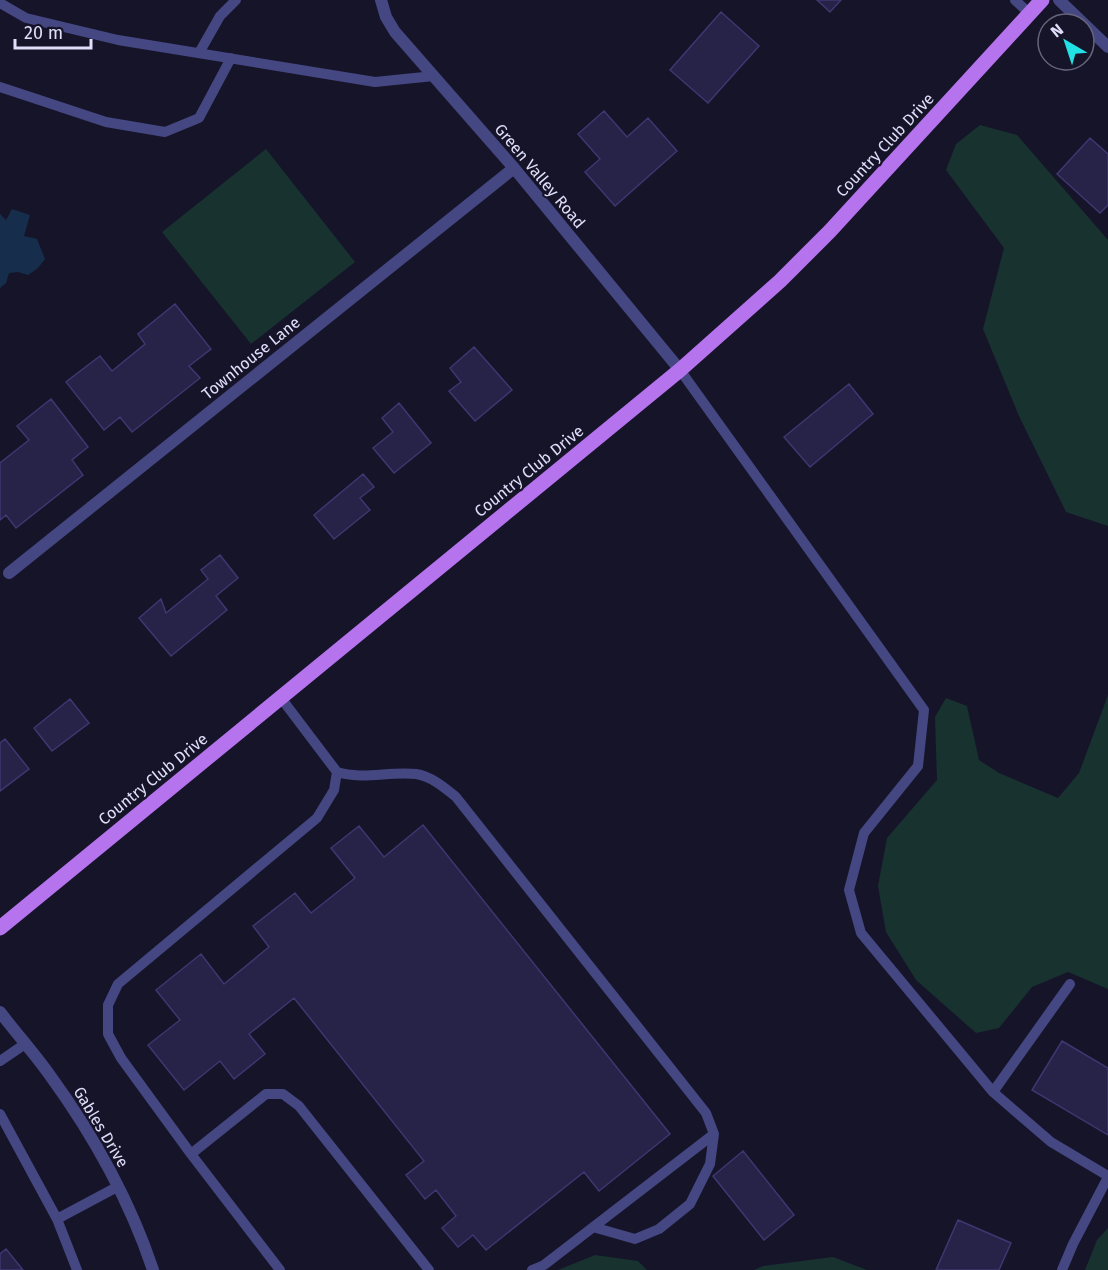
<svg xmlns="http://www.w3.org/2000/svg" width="1108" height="1270" viewBox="0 0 1108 1270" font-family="'Fira Sans',sans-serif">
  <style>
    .green { fill: #18322f }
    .water { fill: #162e4b }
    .building { fill: #272247; stroke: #3e3771; stroke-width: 1.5 }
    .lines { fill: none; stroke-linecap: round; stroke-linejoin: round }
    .lane { stroke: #454782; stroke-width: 10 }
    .street { stroke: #454782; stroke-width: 12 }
    .primary { stroke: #b673ee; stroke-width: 15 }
    .labels { text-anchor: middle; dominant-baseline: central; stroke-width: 4.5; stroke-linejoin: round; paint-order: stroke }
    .street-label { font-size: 16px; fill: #e0dffb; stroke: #161429 }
  </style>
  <rect width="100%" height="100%" fill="#161429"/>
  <path class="green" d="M980,125L1017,135L1108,240V526L1066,512L1019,416L983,329L1004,248L946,170L956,144Z
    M266,149L355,262L251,344L162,232Z
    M1108,695V989L1068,972L1032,987L999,1028L976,1033L916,980L886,932L878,886L887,838L937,780L935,717L946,698L967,706L979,760L999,773L1058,798L1079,773Z
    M1108,1228V1270H1085L1097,1240Z
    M595,1255L638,1261L647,1270H558Z
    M833,1257L867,1270H754L763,1266Z"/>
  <path class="water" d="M12,209L30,215L24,236L37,239L45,259L38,268L28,275L18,272L9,273L6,283L0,288V214L6,220Z"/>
  <path class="building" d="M817,0H841L830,12Z
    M721,12L759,46L708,103L670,70Z
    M604,111L627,137L648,118L677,151L615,206L585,172L600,159L578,134Z
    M1090,138L1108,154V205L1100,213L1057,174Z
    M175,304L211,349L189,366L200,378L132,432L120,417L104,430L66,382L100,356L112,371L145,344L138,334Z
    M474,347L512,390L475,421L449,391L461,382L450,368Z
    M849,384L873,414L810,467L784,437Z
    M51,399L88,447L72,460L83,475L16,528L6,515L0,520V463L29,440L17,426Z
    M399,403L431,443L394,473L373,448L393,432L382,418Z
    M363,474L374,487L360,498L370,510L334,539L314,515Z
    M220,555L238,578L216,596L227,610L171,656L139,618L161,599L166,613L208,579L201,570Z
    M70,699L89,723L52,751L34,728Z
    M5,739L29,769L0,791V743Z
    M423,825L670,1134L599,1191L584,1172L486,1250L473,1235L458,1247L442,1228L456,1216L436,1190L425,1199L406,1175L424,1161L294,998L249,1034L265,1054L234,1079L220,1061L184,1090L148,1045L180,1020L156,990L201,954L224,984L269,947L253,926L295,893L311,913L355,878L331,848L359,826L384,857Z
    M1062,1041L1108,1068V1135L1032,1090Z
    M743,1151L794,1215L764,1240L713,1176Z
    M958,1220L1011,1243L999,1270H936Z
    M6,1249L23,1270H0V1254Z"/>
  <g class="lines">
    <path class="lane" d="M1015,0L1030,14
      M0,3L26,18L118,40L375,82L434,76
      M199,53L220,16L236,0
      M0,87L106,122L165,132L199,118L231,58
      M680,370L924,710L918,766L864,833L849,890L861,933L993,1092L1070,984
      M337,772C363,780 389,771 416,774C431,776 445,788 456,797L706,1113L714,1134L710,1164L690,1204L659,1229L635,1239L593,1227
      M0,1061L25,1044
      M993,1092L1051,1142L1108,1176
      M0,1114L57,1219
      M191,1154L266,1094H283L299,1106L429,1270
      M77,1270L57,1219L117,1187
      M280,1270L191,1154L121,1058L108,1034V1005L118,984L317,818L334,790L337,772L281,698
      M532,1270L544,1265L714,1134
      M1062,1270L1073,1244L1108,1177"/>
    <path class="street" d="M381,0L386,17L395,32L514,168L680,370
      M1059,0L1108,47
      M9,573L514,168
      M0,1012C16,1033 34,1053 49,1074C92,1133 130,1201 153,1270"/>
    <path class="primary" d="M0,928L680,370L780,281L830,231L1042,0"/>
  </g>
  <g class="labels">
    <g class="street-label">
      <text transform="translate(885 145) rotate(-47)">Country Club Drive</text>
      <text transform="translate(540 176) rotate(50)">Green Valley Road</text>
      <text transform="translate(251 358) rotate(-39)">Townhouse Lane</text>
      <text transform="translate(529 471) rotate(-39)">Country Club Drive</text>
      <text transform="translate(153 779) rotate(-39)">Country Club Drive</text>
      <text transform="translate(101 1127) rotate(59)">Gables Drive</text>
    </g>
  </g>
  <g transform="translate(1066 42) rotate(321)"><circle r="28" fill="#161429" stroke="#67657d" stroke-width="1.5"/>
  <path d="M0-4.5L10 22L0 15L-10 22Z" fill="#22e1e5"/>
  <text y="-9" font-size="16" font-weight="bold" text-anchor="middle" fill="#e0dffb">N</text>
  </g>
  <path d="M15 39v9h76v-9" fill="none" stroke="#e0dffb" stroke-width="3"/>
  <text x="24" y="39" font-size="18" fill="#e0dffb" stroke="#161429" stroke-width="4.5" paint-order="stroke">20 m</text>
</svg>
